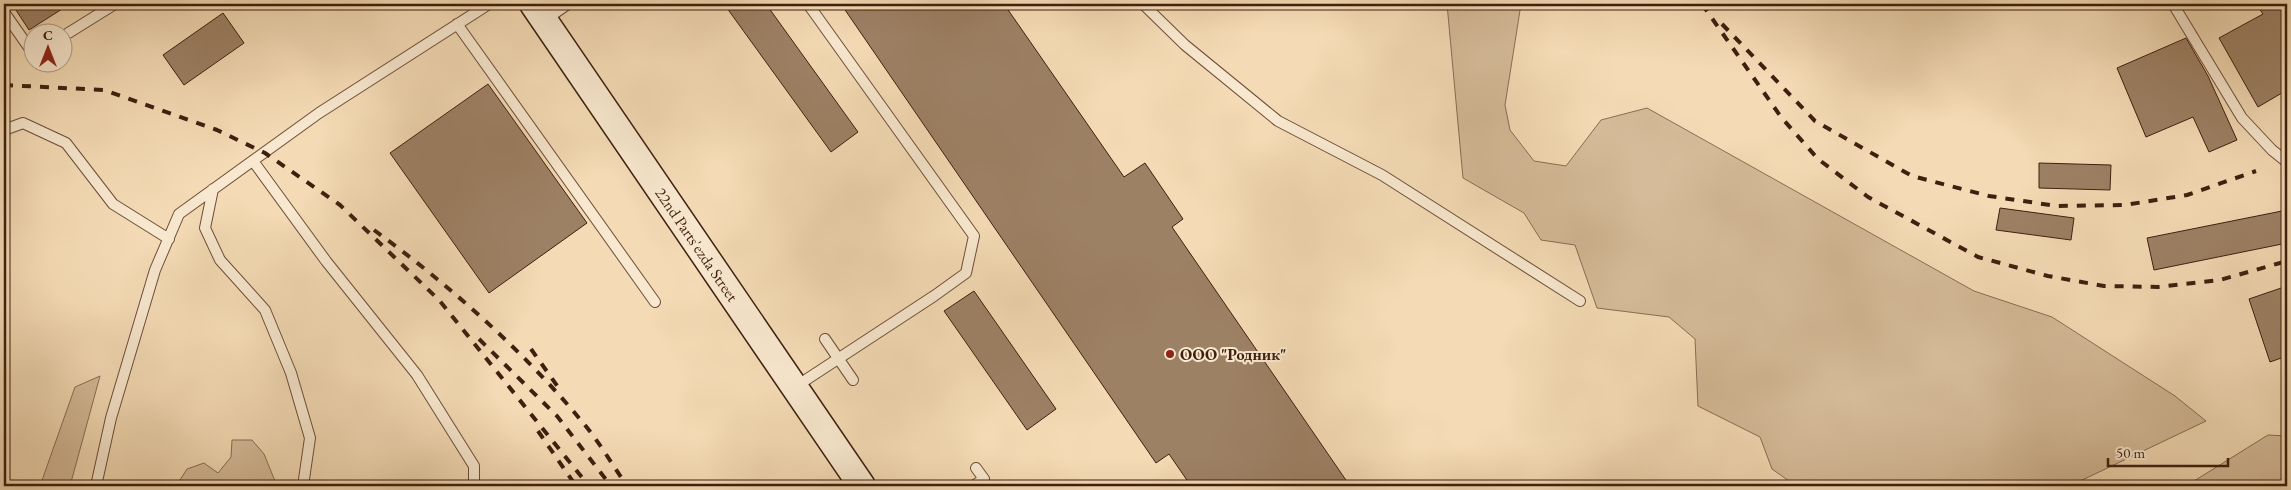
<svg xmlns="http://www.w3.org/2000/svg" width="2291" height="490" viewBox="0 0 2291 490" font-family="'EB Garamond',serif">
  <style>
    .green { fill: #d5bb99; stroke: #8a6d54 }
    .building { fill: #9d8165; stroke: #3f1f0f }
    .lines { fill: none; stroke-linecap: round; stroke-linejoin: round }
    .lane-casing { stroke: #6c4e38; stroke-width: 12 }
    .secondary-casing { stroke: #3f1f0f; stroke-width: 29 }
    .lane { stroke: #f8e8cf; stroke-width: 10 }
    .secondary { stroke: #f8e8cf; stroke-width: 26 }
    .rail { stroke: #3f1f0f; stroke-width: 4; stroke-dasharray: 9 9; stroke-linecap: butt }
    .poi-dot { fill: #8f2418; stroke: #f8e8cf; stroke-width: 2 }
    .labels { text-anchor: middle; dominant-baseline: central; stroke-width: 4; stroke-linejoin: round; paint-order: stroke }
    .street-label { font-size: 16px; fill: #3f1f0f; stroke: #f8e8cf }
    .poi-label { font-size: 16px; font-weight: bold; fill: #3f1f0f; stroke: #f8e8cf; text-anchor: start }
  </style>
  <rect width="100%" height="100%" fill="#f4dbb5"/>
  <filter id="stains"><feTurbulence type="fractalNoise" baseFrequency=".004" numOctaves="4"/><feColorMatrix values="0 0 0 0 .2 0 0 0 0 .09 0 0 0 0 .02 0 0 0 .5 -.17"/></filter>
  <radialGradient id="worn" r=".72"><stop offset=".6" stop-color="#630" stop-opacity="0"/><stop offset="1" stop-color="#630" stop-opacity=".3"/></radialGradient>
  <path class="green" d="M1447,4H1521L1505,105L1510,130L1534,161L1566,166L1601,120L1647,108L1974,291L2052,317L2175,396L2206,421L2076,483L2074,486H1796L1772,469L1760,437L1698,406L1695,339L1669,317L1597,308L1575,245L1541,240L1524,213L1463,178Z
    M100,376L70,486H40L75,387Z
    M2268,435L2287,436V483L2280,486H2186Z
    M232,440H252L264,454L277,486H176L187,469L204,463L218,473L231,457Z"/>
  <path class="building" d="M12,4H70L29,30Z
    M724,4H766L858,132L831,152Z
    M841,4H1004L1124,177L1145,163L1183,219L1172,227L1350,486H1191L1169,454L1156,463Z
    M2256,4H2287V90L2258,107L2219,38L2263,14Z
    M223,13L244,43L184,85L163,55Z
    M2186,38L2208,76L2237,140L2209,152L2193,117L2146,137L2117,68Z
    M488,84L587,223L489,293L390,153Z
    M2039,163L2111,165L2110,190L2039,188Z
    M2000,208L2074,218L2071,240L1996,230Z
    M2287,210V243L2154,270L2147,238Z
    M2287,286V356L2270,362L2249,299Z
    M974,291L1056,409L1027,430L944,311Z"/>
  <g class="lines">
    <defs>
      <path id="lane" d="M1143,4L1185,45L1278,121L1382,175L1580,301
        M2173,4L2242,118L2272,150L2287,162
        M4,12L32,52
        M545,20L568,4
        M457,24L655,302
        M62,37L115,4
        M4,130L23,123L66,143L113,204L169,239
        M253,161L326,261L417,375L474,466V486
        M213,189L205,228L220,260L265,310L291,373L310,438L303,486
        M825,339L853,380
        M795,387L934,296L966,273L974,236L808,4
        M96,486L111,418L155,270L179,214L319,113L489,4
        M973,486L984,479L976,468"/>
      <g id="secondary">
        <path id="s1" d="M533,4L862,486"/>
      </g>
    </defs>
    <use href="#lane" class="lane-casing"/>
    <use href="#secondary" class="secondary-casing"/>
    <use href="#lane" class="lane"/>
    <use href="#secondary" class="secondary"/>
    <path class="rail" d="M1702,4L1781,117L1818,159L1868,197L1978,257L2048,276L2104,286L2158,287L2220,280L2287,261
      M1722,24L1815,121L1912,176L1989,196L2057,206L2125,205L2187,195L2256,171
      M4,85L104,90L217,130L265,153L340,205L439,300L589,486
      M374,230C448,284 525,352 584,424C600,443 613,466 627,486
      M479,339L557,416L611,486
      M531,349L558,387
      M538,431L576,486"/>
  </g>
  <circle class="poi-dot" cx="1170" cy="354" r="5"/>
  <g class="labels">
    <g class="street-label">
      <text stroke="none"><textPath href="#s1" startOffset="291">22nd Parts'ezda Street</textPath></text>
    </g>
    <g class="poi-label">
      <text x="1180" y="354">ООО "Родник"</text>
    </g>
  </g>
  <rect width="2291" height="490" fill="none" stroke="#f4dbb5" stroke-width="20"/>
  <rect x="5" y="5" width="2281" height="480" fill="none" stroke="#3f1f0f" stroke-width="2.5"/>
  <rect x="10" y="10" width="2271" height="470" fill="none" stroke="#3f1f0f"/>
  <g transform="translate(48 48)"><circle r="24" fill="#f8e8cf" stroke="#ae9882"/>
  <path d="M0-4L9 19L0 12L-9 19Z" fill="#8f2418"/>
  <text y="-8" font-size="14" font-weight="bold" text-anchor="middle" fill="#3f1f0f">С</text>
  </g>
  <path d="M2108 458v8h120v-8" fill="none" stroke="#3f1f0f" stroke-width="2.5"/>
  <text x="2116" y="458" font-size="15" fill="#3f1f0f" stroke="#f8e8cf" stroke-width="4" paint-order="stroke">50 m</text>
  <rect width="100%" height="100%" filter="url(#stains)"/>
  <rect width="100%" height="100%" fill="url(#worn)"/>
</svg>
